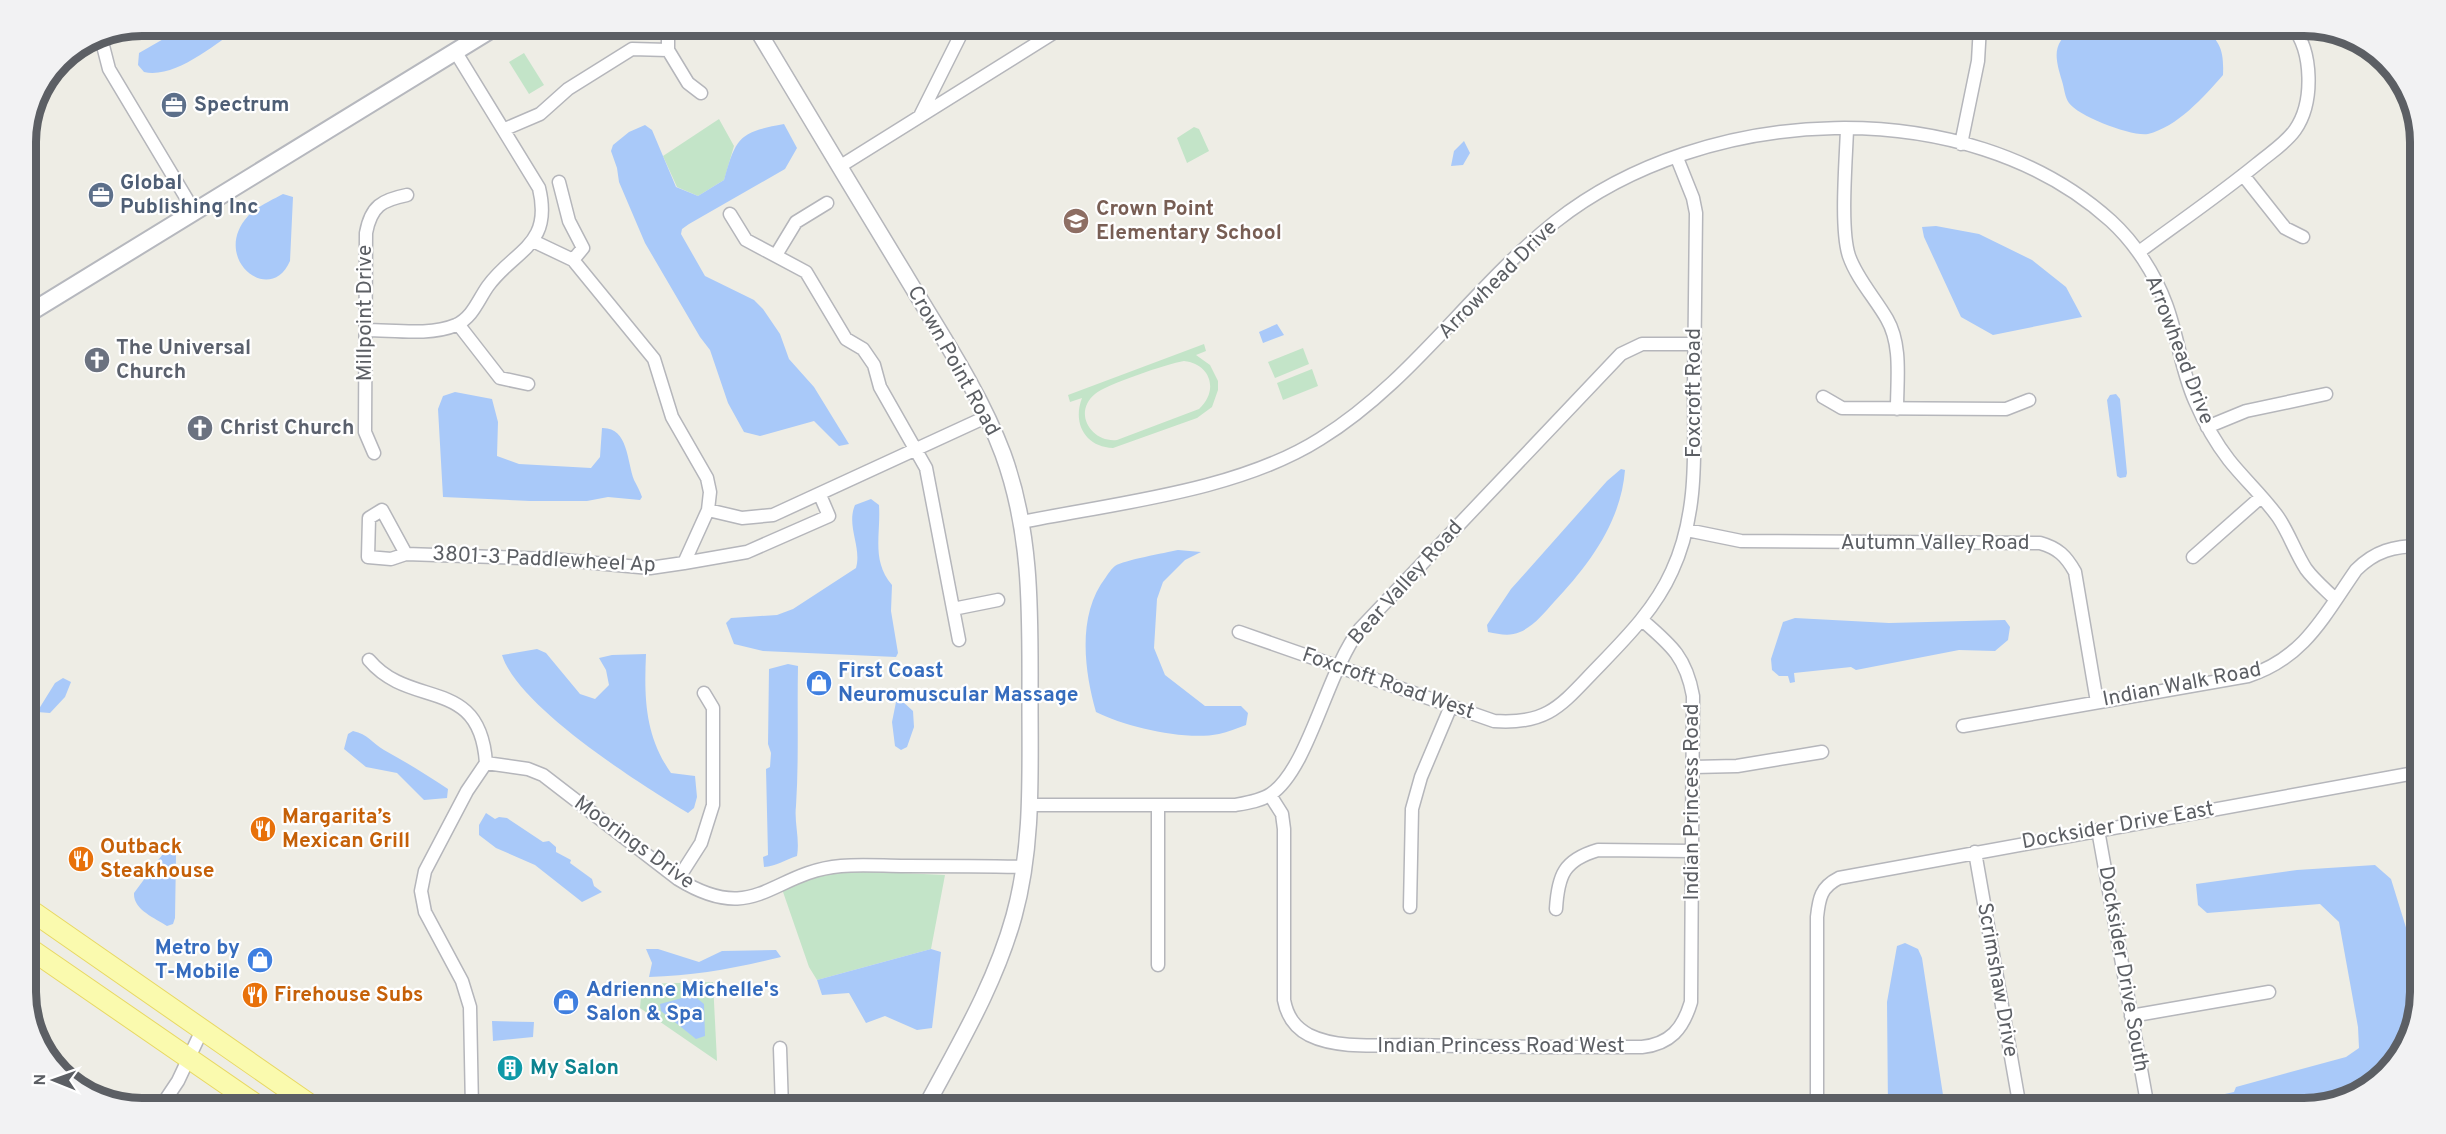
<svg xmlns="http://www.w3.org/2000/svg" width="2446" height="1134" viewBox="0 0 2446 1134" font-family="Overpass,sans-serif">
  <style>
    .green { fill: #c3e4c8; fill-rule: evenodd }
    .water { fill: #a9c9f9 }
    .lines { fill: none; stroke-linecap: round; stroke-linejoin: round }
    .minor-casing { stroke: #b5b6bb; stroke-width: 15 }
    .tertiary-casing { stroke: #b5b6bb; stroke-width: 18 }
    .secondary-casing { stroke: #b6b8be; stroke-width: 20 }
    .primary-casing { stroke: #e8d863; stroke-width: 22 }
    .minor { stroke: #fff; stroke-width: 12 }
    .tertiary { stroke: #fff; stroke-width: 15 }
    .secondary { stroke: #fff; stroke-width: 16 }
    .primary { stroke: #fafaae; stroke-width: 20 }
    .labels { text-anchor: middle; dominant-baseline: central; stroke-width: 4.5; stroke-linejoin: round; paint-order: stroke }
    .service-label { font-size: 21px; font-weight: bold; fill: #4e5e75; stroke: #fff; text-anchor: start }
    .education-label { font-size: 21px; font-weight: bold; fill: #785e54; stroke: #fff; text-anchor: start }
    .street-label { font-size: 21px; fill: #5c5f64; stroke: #fff }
    .worship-label { font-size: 21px; font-weight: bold; fill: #5b616d; stroke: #fff; text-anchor: start }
    .shop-label { font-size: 21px; font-weight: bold; fill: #366cbe; stroke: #fff; text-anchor: start }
    .food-label { font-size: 21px; font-weight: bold; fill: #c56008; stroke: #fff; text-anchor: start }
    .culture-label { font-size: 21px; font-weight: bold; fill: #0d838f; stroke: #fff; text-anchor: start }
    .rim { fill: none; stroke: #5c5f64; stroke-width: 8 }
  </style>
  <rect width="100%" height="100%" fill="#eeede5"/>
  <path class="green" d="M524,53L544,85L529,94L509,62Z
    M719,119L734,146L724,180L698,196L677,187L663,156Z
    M1194,127L1199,129L1209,151L1187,163L1177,138Z
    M1204,344L1206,351L1196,355L1210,365L1218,381V390L1212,407L1197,418L1113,448C1086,447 1072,424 1082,398L1070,402L1068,395ZM1184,361C1211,364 1219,391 1199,409L1117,440C1092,443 1072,413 1095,394C1107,384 1167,364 1184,361Z
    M1303,348L1309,364L1275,378L1268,362Z
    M1312,369L1318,386L1283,400L1277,383Z
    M858,871L945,875L931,949L817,980L809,967L782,889L817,875Z
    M713,982L717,1061L640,1008L642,984Z"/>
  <path class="water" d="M186,26H242C216,43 176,79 144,72L138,65L139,53Z
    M2077,26H2201C2221,41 2224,51 2223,75C2204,97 2177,127 2148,134C2132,137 2078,116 2069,103C2065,98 2064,87 2062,81C2054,55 2052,42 2077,26Z
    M784,124L797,148L785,169L689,224L682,229L681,234L705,276L754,300L763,309L780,334L789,359L814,387L849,444L839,446L814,421L760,436L744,432L728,403L710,350L700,337L645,243L619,182L617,168L611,151L613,145L629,132L645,125L652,130L676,187L698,196L724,180C736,137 739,132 784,124Z
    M1464,141L1470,153L1463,165L1451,166L1454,151Z
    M283,194L293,197L290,261C270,307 210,258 248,216C256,207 272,200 283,194Z
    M1936,226L1979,234L2032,260L2066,287L2082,317L1993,335L1961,317L1924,237L1922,227Z
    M1277,324L1284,335L1263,343L1259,332Z
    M455,392L492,399L498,422L497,456L519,464L591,468L600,457L602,428C628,427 627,461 634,480C637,486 640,491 642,497L640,500L608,497L587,501H530L443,497L438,409L443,396Z
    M2116,394L2120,399L2127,473L2126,477L2120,478L2117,476L2107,400L2110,395Z
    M1621,469L1625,470C1621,522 1589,565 1554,602C1544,613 1534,626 1520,632C1509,637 1499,634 1488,632L1487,625L1511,589L1607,481Z
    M871,499L879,505C881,535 871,560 892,585L891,611L898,653L896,657L763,651L734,644L726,623L731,618L777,615L793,609L856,568C862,547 846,526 855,505Z
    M1178,550L1201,552L1185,560L1163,582L1157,599L1154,648L1165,675L1205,706H1241L1248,713L1246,725C1237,728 1228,732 1219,734C1185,741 1126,727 1096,712C1084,670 1077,614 1106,577C1108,574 1112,568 1115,566C1124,560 1165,553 1178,550Z
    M1795,618L1889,623L2005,620L2010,627L2008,640L1995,651L1959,650L1856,670L1851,667L1794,673L1795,682L1790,683L1788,676H1779L1772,670L1771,659L1783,622Z
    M537,649L546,653L580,694L595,699L609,685L606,670L599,658L612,655L646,654C644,698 645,736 671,773L695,776L697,797L694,808L688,813C640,784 518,707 502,655Z
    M788,664L798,666C797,713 799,760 796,806C794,822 800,839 797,856C785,860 776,866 764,867L763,857L768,855L766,769L770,767L771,753L768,744L769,669Z
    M63,678L71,682L65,697L50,713L37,712L55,683Z
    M902,701L913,711L914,727L907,747L901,750L895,746L892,722L896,702Z
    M353,731C368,734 372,743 384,750C406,762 427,775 448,789L447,798L424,800L397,773L366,767L344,749L348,734Z
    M486,813L495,819L499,817L507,818L543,842L549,841L556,847V852L571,860L570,863L592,879L594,886L602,892L582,902L535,865L496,848L479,835V825Z
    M171,850L176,855L175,918L173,924L167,926C155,918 133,910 134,893L165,851Z
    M2375,865L2391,879L2420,973V992L2411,1037L2369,1089L2304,1108H2233L2223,1100L2212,1102L2211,1097L2234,1092L2236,1087L2346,1057L2359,1048L2358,1027L2339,922L2320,904L2207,913L2198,905L2196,884L2297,870Z
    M1905,943L1918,949L1922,958L1945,1108H1888L1887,1002L1897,946Z
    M646,949H658L699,962L722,951L776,950L781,957C737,968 695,976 649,977L652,963Z
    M931,949L941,952L932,1028L917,1030L885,1016L866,1023L849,993L822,995L817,980Z
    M693,995L704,1004L705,1036L696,1039L661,1011L660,1004Z
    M492,1021L534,1022L533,1037L493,1041Z"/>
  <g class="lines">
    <defs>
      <path id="minor" d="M100,34L109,69L194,211
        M668,50L688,83L701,93
        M668,50V28L672,26
        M921,114L965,26
        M505,129L540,114L568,89L632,49L668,50
        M1847,129C1846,160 1840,229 1849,256C1857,279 1875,298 1887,319C1902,345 1897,379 1897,409
        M1961,144L1978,61L1980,26
        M839,167L1055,32L1057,26
        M2243,175L2285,228L2303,237
        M559,182L569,221L583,248L573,260
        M730,214L746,240L806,272L846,339L863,349L874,365L880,387L926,468L959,640
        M2139,252C2178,223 2219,195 2257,164C2270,153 2285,144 2295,130C2314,103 2313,51 2292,26
        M776,255L796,222L827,203
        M458,324L500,378L528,384
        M366,330C393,330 430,336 456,325C473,317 478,300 488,286C514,250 553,246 539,188L455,51
        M1823,397L1842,408L2006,409L2029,400
        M2207,427L2246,411L2326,394
        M374,453L365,432L366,233C371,206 382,200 407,195
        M708,510L742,518L773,515L986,417
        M1022,522C1116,503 1238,491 1320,439C1412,382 1471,289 1555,222C1704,104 1966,90 2111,221C2135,243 2155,274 2166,304C2178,336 2181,370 2195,401C2204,422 2215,442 2229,460C2244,479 2263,496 2278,517C2289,533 2295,552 2306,569C2314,580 2325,589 2335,599
        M1687,530L1741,541L2040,543C2058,548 2066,556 2075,572L2097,702
        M406,554L391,559L368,557L369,518L382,510L406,554L551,559L650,568L684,563L708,510L710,492L707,478L672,417L654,359L573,260L533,241
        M2193,557L2261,497
        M684,563L747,552L829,516L820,495
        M953,609L998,600
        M1239,632L1494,721C1549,725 1562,704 1597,668C1626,638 1655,609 1672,571C1699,513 1694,449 1694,387C1695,329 1695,271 1696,213L1693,198L1677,158
        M369,660C411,710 480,675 486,763
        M1963,726L2248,676C2304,658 2324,616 2356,570C2375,551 2394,546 2420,546
        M486,763L528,769L543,775L678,879C756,927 771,872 841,866C862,864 884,866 905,866C945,866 984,866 1024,867
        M1693,767L1737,766L1822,752
        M1270,795L1282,814L1284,829V1000C1287,1016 1294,1027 1309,1035C1337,1049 1378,1045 1409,1045C1486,1047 1564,1047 1642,1047C1670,1044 1683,1029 1691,1002L1693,696C1686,657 1671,645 1642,620
        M1030,805H1235C1247,803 1261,801 1271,794C1309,768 1327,671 1360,629L1621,354L1642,344H1695
        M1158,806V965
        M2098,830L2148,1108
        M1975,852L2020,1108
        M678,879L701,843L713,805V708L704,693
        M1410,907L1412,809L1421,777L1451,706
        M1556,909C1558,875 1564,860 1598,850L1692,851
        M2131,1016L2269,992
        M780,1048L782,1108
        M160,1108L178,1081L202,1030
        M472,1108L470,1007L462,981L425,912L421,891L425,871L467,791L486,763
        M1817,1108V917C1819,898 1821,887 1839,878L2420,772"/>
      <path id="tertiary" d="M755,26C804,108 854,191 904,273C939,332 979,390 1003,454C1033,536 1030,619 1030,705C1030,776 1033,847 1014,916C995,985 958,1046 925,1108"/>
      <path id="secondary" d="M26,315L497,26"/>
      <path id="primary" d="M26,907L315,1108
        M26,946L261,1108"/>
    </defs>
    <use href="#minor" class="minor-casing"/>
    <use href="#tertiary" class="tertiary-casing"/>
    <use href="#secondary" class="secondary-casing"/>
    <use href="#primary" class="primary-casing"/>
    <use href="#minor" class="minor"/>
    <use href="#tertiary" class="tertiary"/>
    <use href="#secondary" class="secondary"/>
    <use href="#primary" class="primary"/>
  </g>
  <defs>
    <symbol id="office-disc" viewBox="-11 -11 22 22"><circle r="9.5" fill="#5c6f8a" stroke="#fff"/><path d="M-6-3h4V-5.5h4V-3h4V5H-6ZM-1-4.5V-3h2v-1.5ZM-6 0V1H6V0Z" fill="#fff"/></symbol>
    <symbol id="school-disc" viewBox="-11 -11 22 22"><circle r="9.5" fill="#8d6e63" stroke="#fff"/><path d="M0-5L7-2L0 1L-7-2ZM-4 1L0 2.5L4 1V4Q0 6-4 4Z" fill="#fff"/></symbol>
    <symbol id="church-disc" viewBox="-11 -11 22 22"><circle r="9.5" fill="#6b7280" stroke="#fff"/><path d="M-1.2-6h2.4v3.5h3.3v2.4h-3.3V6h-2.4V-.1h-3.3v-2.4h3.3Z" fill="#fff"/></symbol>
    <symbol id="shop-disc" viewBox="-11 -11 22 22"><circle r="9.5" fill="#3f7fe0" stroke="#fff"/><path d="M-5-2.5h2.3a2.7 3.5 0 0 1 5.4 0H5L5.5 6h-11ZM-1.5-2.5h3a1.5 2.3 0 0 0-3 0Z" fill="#fff"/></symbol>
    <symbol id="restaurant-disc" viewBox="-11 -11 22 22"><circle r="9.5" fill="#e8710a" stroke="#fff"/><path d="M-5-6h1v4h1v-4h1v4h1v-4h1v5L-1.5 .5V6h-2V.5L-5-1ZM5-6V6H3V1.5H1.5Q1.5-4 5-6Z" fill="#fff"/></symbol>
    <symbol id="building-disc" viewBox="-11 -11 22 22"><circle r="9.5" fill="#0f9aa8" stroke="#fff"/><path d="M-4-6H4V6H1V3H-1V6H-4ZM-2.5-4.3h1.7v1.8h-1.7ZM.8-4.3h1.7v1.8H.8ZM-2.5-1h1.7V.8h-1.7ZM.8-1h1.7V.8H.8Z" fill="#fff"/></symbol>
  </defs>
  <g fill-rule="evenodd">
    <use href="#office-disc" x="159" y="90" width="30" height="30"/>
    <use href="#office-disc" x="86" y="180" width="30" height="30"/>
    <use href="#school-disc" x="1061" y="206" width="30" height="30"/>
    <use href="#church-disc" x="82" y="345" width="30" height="30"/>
    <use href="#church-disc" x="185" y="413" width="30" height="30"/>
    <use href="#shop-disc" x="804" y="668" width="30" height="30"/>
    <use href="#restaurant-disc" x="248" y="814" width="30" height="30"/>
    <use href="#restaurant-disc" x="66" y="844" width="30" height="30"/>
    <use href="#shop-disc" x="245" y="945" width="30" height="30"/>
    <use href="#restaurant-disc" x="240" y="980" width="30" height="30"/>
    <use href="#shop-disc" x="551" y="987" width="30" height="30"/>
    <use href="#building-disc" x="495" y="1053" width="30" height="30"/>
  </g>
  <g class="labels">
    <g class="service-label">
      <text x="194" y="105">Spectrum</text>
      <text x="120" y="183">Global<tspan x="120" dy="24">Publishing Inc</tspan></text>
    </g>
    <g class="education-label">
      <text x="1096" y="209">Crown Point<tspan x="1096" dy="24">Elementary School</tspan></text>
    </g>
    <g class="street-label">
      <text transform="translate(1498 280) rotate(-45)">Arrowhead Drive</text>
      <text transform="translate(365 313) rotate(-90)">Millpoint Drive</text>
      <text transform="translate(2179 350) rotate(69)">Arrowhead Drive</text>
      <text transform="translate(953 361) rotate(61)">Crown Point Road</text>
      <text transform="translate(1694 393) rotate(-90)">Foxcroft Road</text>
      <text x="1935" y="543">Autumn Valley Road</text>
      <text transform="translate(544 560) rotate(3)">3801-3 Paddlewheel Ap</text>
      <text transform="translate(1406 583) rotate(-48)">Bear Valley Road</text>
      <text transform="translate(1388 684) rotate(19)">Foxcroft Road West</text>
      <text transform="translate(2182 685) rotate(-11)">Indian Walk Road</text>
      <text transform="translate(1692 802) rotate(-90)">Indian Princess Road</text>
      <text transform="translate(2118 826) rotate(-10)">Docksider Drive East</text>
      <text transform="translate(634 843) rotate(36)">Moorings Drive</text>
      <text transform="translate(2123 969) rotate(80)">Docksider Drive South</text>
      <text transform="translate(1997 980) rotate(80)">Scrimshaw Drive</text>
      <text x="1501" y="1046">Indian Princess Road West</text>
    </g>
    <g class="worship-label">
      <text x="116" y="348">The Universal<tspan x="116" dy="24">Church</tspan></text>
      <text x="220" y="428">Christ Church</text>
    </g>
    <g class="shop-label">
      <text x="838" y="671">First Coast<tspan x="838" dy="24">Neuromuscular Massage</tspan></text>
      <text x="240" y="948" text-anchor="end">Metro by<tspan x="240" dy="24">T-Mobile</tspan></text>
      <text x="586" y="990">Adrienne Michelle's<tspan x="586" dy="24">Salon &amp; Spa</tspan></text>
    </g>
    <g class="food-label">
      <text x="282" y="817">Margarita’s<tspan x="282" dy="24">Mexican Grill</tspan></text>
      <text x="100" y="847">Outback<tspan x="100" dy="24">Steakhouse</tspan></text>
      <text x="274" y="995">Firehouse Subs</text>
    </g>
    <g class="culture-label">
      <text x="530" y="1068">My Salon</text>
    </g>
  </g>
  <path d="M0 0H2446V1134H0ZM142 36H2304A106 106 0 0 1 2410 142V992A106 106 0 0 1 2304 1098H142A106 106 0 0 1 36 992V142A106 106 0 0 1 142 36Z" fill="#f2f2f3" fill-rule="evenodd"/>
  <path class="rim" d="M142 36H2304A106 106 0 0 1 2410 142V992A106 106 0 0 1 2304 1098H142A106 106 0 0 1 36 992V142A106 106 0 0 1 142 36Z"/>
  <g transform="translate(54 1080) rotate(271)" stroke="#ffffff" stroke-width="4.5" paint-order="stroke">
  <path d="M0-4.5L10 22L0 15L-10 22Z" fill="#5c5f64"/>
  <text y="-9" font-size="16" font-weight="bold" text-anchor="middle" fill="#5c5f64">N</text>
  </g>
</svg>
